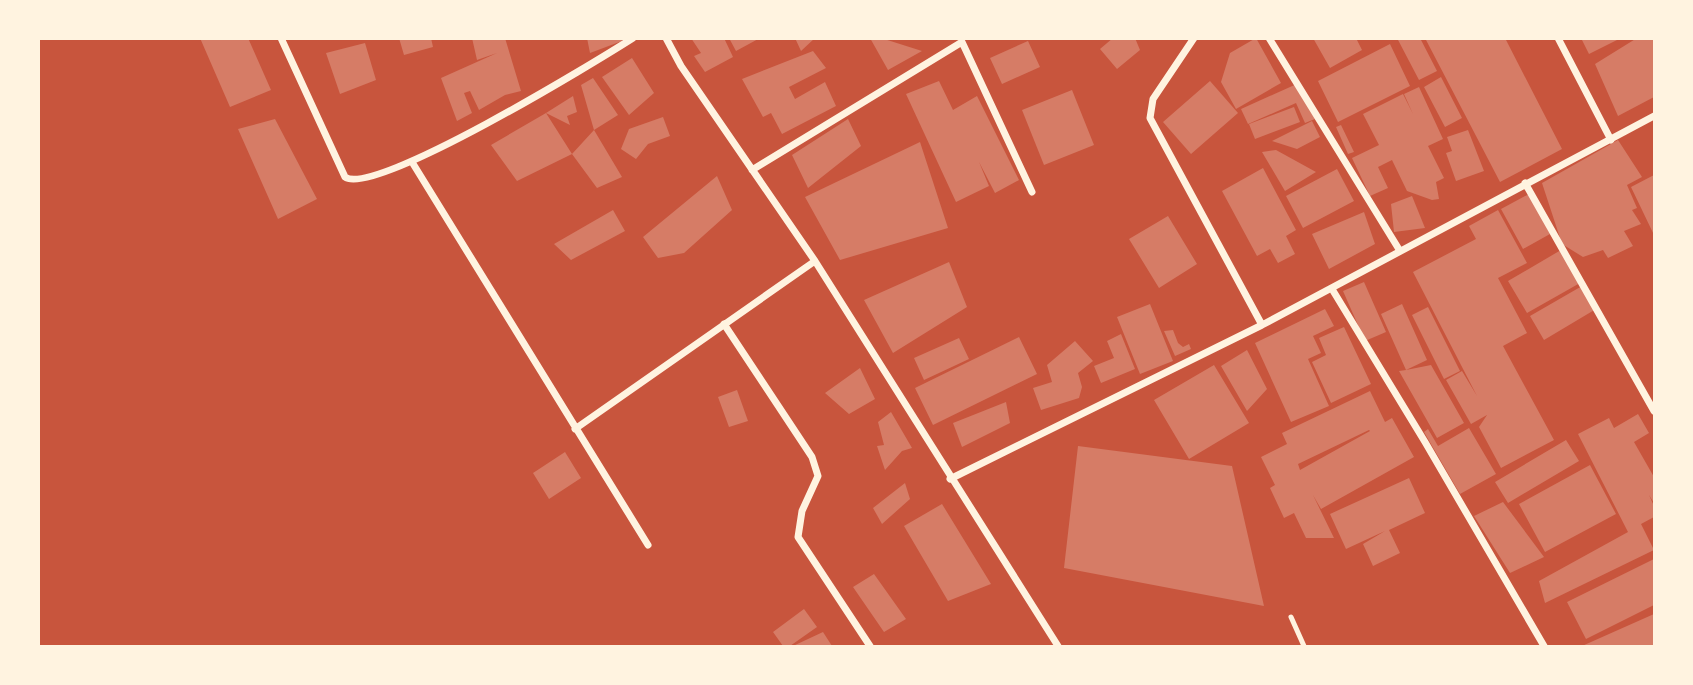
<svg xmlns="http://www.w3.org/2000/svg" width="1693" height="685" viewBox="0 0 1693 685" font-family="Georgia,serif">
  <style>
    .building { fill: #d67c66; fill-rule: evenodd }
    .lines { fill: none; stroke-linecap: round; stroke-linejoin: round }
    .service { stroke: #fff3e0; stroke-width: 5 }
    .minor { stroke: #fff3e0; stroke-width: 7 }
  </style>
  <rect width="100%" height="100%" fill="#c8553d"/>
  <path class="building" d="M200,38H248L271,90L230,107Z
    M399,38H431L433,47L404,55Z
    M472,38H505L521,91L505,95L479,110L470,91L464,93L472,113L457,121L441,78L497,53L477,60Z
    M587,38H621L622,41L590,53Z
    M691,38H724L733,57L705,72L694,56L701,53Z
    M729,38H760L736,51Z
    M795,38H815L801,51Z
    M870,38H881L922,51L888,70Z
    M1113,38H1135L1140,50L1117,69L1100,49Z
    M1256,38L1281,83L1236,109L1221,82L1230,53Z
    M1313,38H1356L1362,50L1330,68Z
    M1397,38H1420L1437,71L1419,80Z
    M1425,38H1505L1562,149L1500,182Z
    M1581,38H1621L1589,54Z
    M1637,38H1654V97L1618,116L1595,64Z
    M1028,41L1040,67L1002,84L990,58Z
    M365,43L376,80L340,94L326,53Z
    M1390,44L1410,86L1338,122L1318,81Z
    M813,51L826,68L789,87L795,99L825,82L836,106L782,134L771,113L763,117L742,79Z
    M632,58L654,93L629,115L602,77Z
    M1441,77L1462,118L1445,127L1424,87Z
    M593,78L618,115L594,130L581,85Z
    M939,81L953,110L977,96L1019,180L995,193L979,162L989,186L956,202L906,94Z
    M1210,81L1238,113L1191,154L1163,122Z
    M1299,83L1315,119L1305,123L1296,103L1248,124L1241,109Z
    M1419,87L1443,139L1428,146L1444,178L1436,182L1439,199L1432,200L1407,191L1392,160L1378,167L1388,188L1370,196L1352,158L1379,145L1363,114L1403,94L1413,114L1404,94Z
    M1072,90L1094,145L1044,165L1022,110Z
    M573,96L577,112L567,116L570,125L546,113Z
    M1294,107L1300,122L1255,139L1249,124Z
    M546,113L572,154L517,181L491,145Z
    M663,117L670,136L648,144L636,159L621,149L629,129Z
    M275,119L317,199L278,219L238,129Z
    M848,119L861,146L808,188L792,155Z
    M1312,121L1320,137L1297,149L1272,141Z
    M1341,125L1354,152L1348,154L1336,127Z
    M594,130L622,177L597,188L572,154Z
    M1468,130L1484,171L1456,181L1446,153L1452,151L1447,137Z
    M1618,140L1642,177L1627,185L1637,208L1632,210L1641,224L1624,231L1633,246L1608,258L1603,250L1583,257L1562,244L1542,183Z
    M920,142L948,228L840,260L805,197Z
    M1276,150L1316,172L1285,191L1262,152Z
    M1263,168L1296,230L1286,236L1295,254L1278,263L1270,249L1257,256L1222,191Z
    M1337,169L1354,201L1303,228L1286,196Z
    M1654,175V235L1631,187Z
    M717,176L732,210L684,253L658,258L643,237Z
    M1529,194L1550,234L1523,249L1501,209Z
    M1412,196L1425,228L1394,232L1391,204Z
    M613,210L625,231L571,260L554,244Z
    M1498,210L1527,263L1498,278L1527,333L1503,346L1554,440L1501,468L1479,427L1487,415L1471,424L1446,380L1462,371L1477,396L1413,272L1476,239L1469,226Z
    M1364,212L1375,244L1329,269L1312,234Z
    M1168,216L1197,264L1159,288L1129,239Z
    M1561,250L1580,283L1527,313L1508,281Z
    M949,262L967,307L893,353L864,300Z
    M1364,282L1386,332L1365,341L1343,291Z
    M1582,286L1596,309L1544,340L1530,316Z
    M1150,304L1173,361L1140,374L1117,317Z
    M1402,304L1427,360L1406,370L1431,365L1464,423L1437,438L1399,371L1406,370L1381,314Z
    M1428,307L1460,371L1444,379L1412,315Z
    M1325,309L1334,326L1313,336L1321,353L1308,359L1329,406L1291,422L1255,343Z
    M1344,327L1371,384L1331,403L1312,362L1326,355L1319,338Z
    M1173,330L1178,343L1183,347L1189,344L1191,349L1175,356L1164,331Z
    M1121,334L1135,369L1101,383L1094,366L1114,358L1107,341Z
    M1019,337L1037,374L933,425L915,388Z
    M959,338L969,359L924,380L914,358Z
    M1075,341L1093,361L1078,373L1082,387L1079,398L1041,410L1033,388L1052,382L1047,365Z
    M1247,350L1267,389L1247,411L1221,366Z
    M1214,365L1249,423L1189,459L1154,400Z
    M860,368L875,399L849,414L825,393Z
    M737,390L748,421L729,427L718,397Z
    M1370,391L1385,422L1392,418L1414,457L1321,509L1313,495L1334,538H1306L1294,513L1284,518L1270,488L1275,485L1261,457L1287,444L1282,433ZM1369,430L1370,431L1300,470L1298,464Z
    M1006,402L1010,423L962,447L953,423Z
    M891,412L912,448L902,451L885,470L877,446L884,445L878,422Z
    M1638,414L1649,433L1634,442L1654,477V503L1649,495L1654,506V517L1641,524L1654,550L1545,603L1539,581L1628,532L1578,434L1609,418L1614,428Z
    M1469,428L1496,474L1460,494L1424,432L1428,429L1438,446Z
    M1566,440L1579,461L1508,503L1495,482Z
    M1078,446L1232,466L1264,606L1064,568Z
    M565,452L581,478L549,499L533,473Z
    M1590,465L1616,514L1545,552L1519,504Z
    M1409,478L1425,513L1389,530L1400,553L1373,566L1363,544L1385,531L1346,549L1330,514Z
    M905,483L910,499L882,524L873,508Z
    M1503,502L1544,557L1510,573L1474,516Z
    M942,504L991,584L948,601L904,526Z
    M1654,559V605L1586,639L1567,602Z
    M874,574L906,619L884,632L853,587Z
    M804,609L817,627L790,646H783L773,632Z
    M1654,614V646H1582Z
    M823,632L832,646H793Z"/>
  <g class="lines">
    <path class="service" d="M1291,617L1304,646"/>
    <path class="minor" d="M281,38L345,177C373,198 597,61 633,38
      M666,38L681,66L815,261L1058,646
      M1194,38L1153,99L1150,118L1262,325
      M1269,38L1400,251
      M1558,38L1611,140
      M412,162L648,545
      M752,170L962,42L1032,192
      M1525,183L1654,411
      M1332,289L1425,442L1544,646
      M724,324L812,457L818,476L802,511L798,537L870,646
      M575,429L815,261
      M950,479L1262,325L1654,116"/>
  </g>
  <rect width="1693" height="685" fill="none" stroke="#fff3e0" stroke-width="80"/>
</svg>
